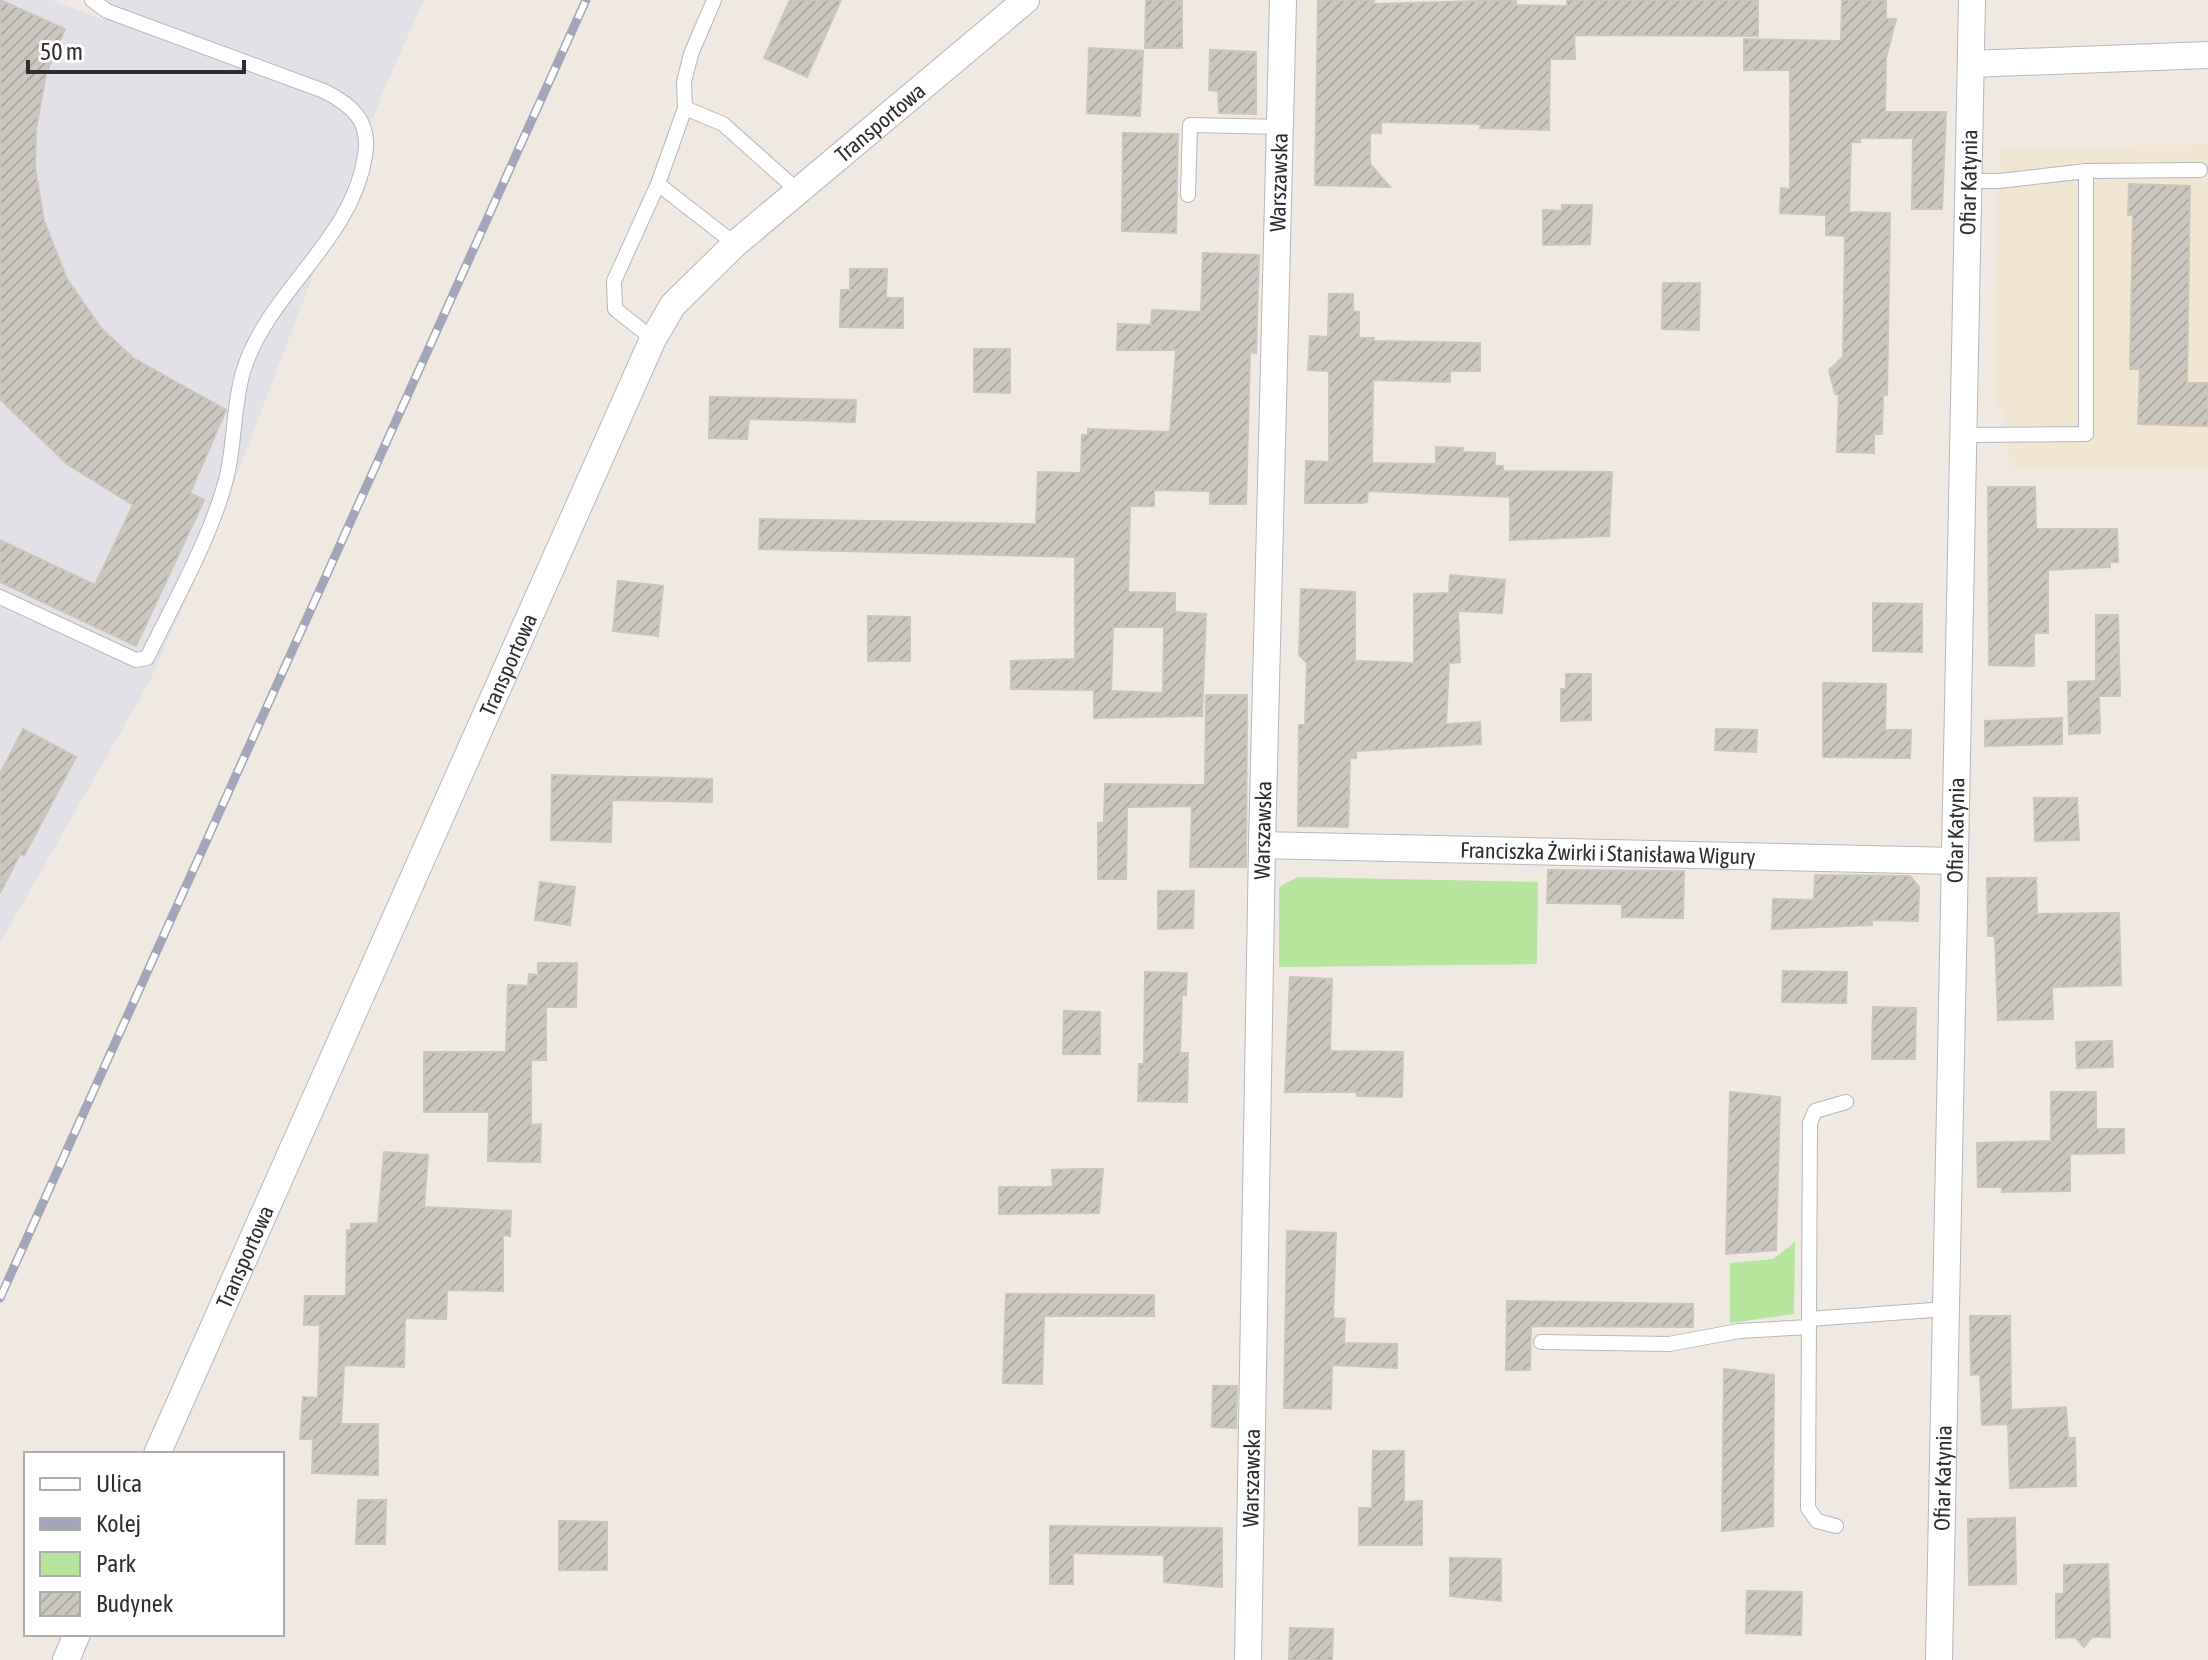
<svg xmlns="http://www.w3.org/2000/svg" width="2208" height="1660" viewBox="0 0 2208 1660" font-family="'Asap Condensed',sans-serif">
  <style>
    .industrial { fill: #e3e1e8 }
    .education { fill: #f0e6d1 }
    .park { fill: #b6e59e }
    .building { fill: url(#building-hatch); stroke: #cbc5ba; stroke-width: 2; fill-rule: evenodd }
    .lines { fill: none; stroke-linecap: round; stroke-linejoin: round }
    .lane-casing { stroke: #b4b7c1; stroke-width: 16 }
    .street-casing { stroke: #b4b7c1; stroke-width: 28 }
    .lane { stroke: #fff; stroke-width: 14 }
    .street { stroke: #fff; stroke-width: 26 }
    .rail-casing { stroke: #a3a6b8; stroke-width: 9 }
    .rail { stroke: #fff; stroke-width: 6; stroke-dasharray: 18; stroke-linecap: butt }
    .labels { text-anchor: middle; dominant-baseline: central; stroke-width: 8; stroke-linejoin: round; paint-order: stroke }
    .street-label { font-size: 22px; fill: #2e2e2e; stroke: #fff }
  </style>
  <defs>
    <pattern id="building-hatch" width="6" height="6" patternUnits="userSpaceOnUse" patternTransform="scale(2)"><rect width="6" height="6" fill="#cbc7bf"/><path d="M-1 1l2-2M0 6l6-6M5 7l2-2" fill="none" stroke="#afaba4"/></pattern>
  </defs>
  <rect width="100%" height="100%" fill="#efe9e1"/>
  <path class="industrial" d="M0,0H52L103,20L110,3L108,0H424L385,87L225,506L151,679L0,943Z"/>
  <path class="education" d="M2208,144V468L2009,470L2006,415L1994,403L1999,150Z"/>
  <path class="park" d="M1298,877L1538,882L1537,964L1279,967V887Z
    M1795,1242L1794,1314L1730,1323V1263L1773,1259Z"/>
  <path class="building" d="M0,0L65,29L46,74L36,129L35,168L44,221L67,279L101,328L133,358L226,410L190,493L204,500L136,646L0,582V540L95,585L133,505L67,464L0,399Z
    M790,0H841L807,77L764,58Z
    M1146,0H1182V48H1145Z
    M1318,0H1374L1373,4L1516,0V5L1567,6V0H1758V36L1574,35L1575,59H1550L1549,130L1480,128L1481,124L1381,122V133H1370V164L1390,187L1315,185Z
    M1842,0H1886V19H1896L1886,58L1885,112H1946L1942,209H1912L1913,138H1860V142H1851L1849,212L1890,213L1887,395H1883L1882,434H1874V453L1837,452L1839,395L1835,394L1829,370L1843,357L1845,236L1826,235V215L1780,213L1781,188L1790,189V70H1744V39L1841,41Z
    M1089,48L1143,51L1140,116L1087,113Z
    M1210,50L1256,52V114L1219,113L1218,91L1209,90Z
    M1123,133L1178,134L1176,233L1122,231Z
    M2129,184L2190,186L2187,383H2208V426L2138,424L2140,369H2130L2133,215H2128Z
    M1562,205H1592L1590,244L1543,245V210L1562,211Z
    M1203,253L1259,255L1256,353L1250,352L1246,504H1210V491L1154,490V506H1130L1128,592L1175,593V612L1206,614L1202,716L1094,718V690L1011,689V661L1075,659V557L759,549L760,519L1036,524L1038,472L1081,473L1082,435H1088V429L1170,432L1176,350H1117L1118,324L1151,325L1152,310L1201,312ZM1113,627H1164L1163,693L1111,691Z
    M850,269H887L886,298H903V328L840,327L841,290H850Z
    M1663,283H1700L1699,330L1662,329Z
    M1329,294H1353V311L1359,312V338H1374V341L1480,343V371H1450V382L1373,380L1372,463L1436,464V447L1463,448V452L1495,453V466H1503V471L1612,472L1609,536L1510,540V497L1368,491L1367,502L1362,503H1305L1306,461L1329,462V371L1308,370L1310,336L1328,337Z
    M974,349H1010V393L974,392Z
    M710,397L856,400L855,422L749,419L747,439L709,438Z
    M1988,487H2035L2036,529H2117L2118,562H2110V567L2048,570V633H2034V666L1989,665Z
    M1450,575L1505,580L1502,613L1458,611L1460,662L1449,663L1446,724L1480,722L1481,744L1356,751V758H1350L1348,827L1298,826L1299,725H1305L1307,663L1299,655L1301,589L1355,592V661L1414,663V594L1449,593Z
    M618,581L663,586L658,636L613,631Z
    M1873,603L1922,604V652L1873,651Z
    M2096,615H2118L2120,696H2099L2100,733L2069,734L2068,682L2096,681Z
    M868,616L910,617V661H868Z
    M1566,674H1591V720L1561,721V689H1566Z
    M1823,683L1886,684L1885,730H1911L1910,758L1823,757Z
    M1206,695H1247L1246,867H1190L1192,806L1127,807L1126,879H1098V823H1104L1105,784L1205,785Z
    M2062,718V744L1985,746V721Z
    M23,729L76,757L24,856L20,854L0,893V774Z
    M1716,729L1757,730L1756,752L1715,750Z
    M552,775L712,779V802L612,800L611,842L551,840Z
    M2034,798H2077L2079,840L2035,841Z
    M1548,870L1684,871L1683,918L1622,917V904L1547,903Z
    M1815,875L1910,876L1919,887L1918,921L1872,920V925L1772,929L1773,899L1814,900Z
    M1987,878H2036L2037,914L2119,913L2121,985L2052,987L2053,1019L1998,1020L1995,936H1988Z
    M540,882L575,887L570,925L535,920Z
    M1158,891H1194L1193,928L1158,929Z
    M538,963H577L576,1007H546V1060H531V1125L541,1124L540,1162L488,1161L489,1112H424V1052H506L508,985L528,986L529,974L538,975Z
    M1783,971L1847,972L1846,1003L1782,1002Z
    M1145,972L1187,973L1186,995H1182L1180,1053H1188L1187,1102L1138,1101L1139,1064H1144Z
    M1290,977L1332,979L1330,1051L1403,1052L1402,1097L1357,1096V1092H1285Z
    M1873,1007L1916,1008L1915,1059H1872Z
    M1064,1011L1100,1012V1054H1063Z
    M2112,1041L2113,1067L2077,1068L2076,1042Z
    M1730,1092L1780,1097L1776,1250L1726,1254Z
    M2051,1092H2096V1129H2124V1153L2070,1154V1191L2002,1192V1187H1978L1977,1143L2051,1141Z
    M384,1152L428,1155L424,1207L511,1211L510,1236L503,1235V1291L447,1290L446,1319L405,1318L404,1367L344,1365L341,1424H378V1475L312,1473L313,1439H300L303,1397L318,1398L320,1325H304L305,1296H346L347,1230H351V1224L378,1223Z
    M1084,1169H1103L1099,1213L999,1214V1187H1053L1052,1170Z
    M1287,1231L1336,1233L1333,1318L1345,1319L1344,1343L1397,1344V1368L1332,1365L1331,1409L1284,1408Z
    M1006,1294L1154,1295V1316H1044L1042,1384L1003,1383Z
    M1507,1301L1693,1304V1327L1531,1326L1530,1370H1506Z
    M1970,1316H2010L2011,1410L2066,1407L2068,1438H2075L2076,1486L2010,1488L2008,1424L1982,1425L1980,1374L1971,1375Z
    M1724,1369L1774,1375L1773,1526L1722,1531Z
    M1213,1386H1237L1236,1428L1212,1427Z
    M1373,1451H1404V1502L1422,1501V1545H1359V1508H1372Z
    M358,1500H386L385,1544H356Z
    M2015,1518L2016,1584L1969,1585L1968,1519Z
    M559,1521L607,1522V1570H559Z
    M1050,1526L1222,1528V1587L1164,1582V1555L1073,1553V1584H1050Z
    M1450,1558L1501,1559V1601L1450,1596Z
    M2108,1564L2110,1637H2092L2084,1647L2075,1637L2056,1638V1594H2064V1565Z
    M1747,1591L1802,1592L1801,1635L1746,1633Z
    M1290,1628L1333,1629L1332,1660H1289Z"/>
  <g class="lines">
    <defs>
      <path id="lane" d="M714,0L691,54L684,82L685,108L658,184L735,244
        M685,108L723,124L797,190
        M1968,181H1999L2086,171L2200,170
        M1188,195L1190,125L1280,127
        M653,339L615,309L614,281L658,184
        M1963,435L2086,434V171
        M0,597L136,660L147,658C175,600 209,542 226,480C235,445 233,406 243,372C267,292 352,241 365,156C371,121 352,105 324,91L107,11L92,0
        M1809,1319L1947,1309
        M1541,1342L1669,1344L1739,1331L1809,1327
        M1836,1526L1817,1521L1808,1508L1810,1123L1815,1111L1846,1102"/>
      <g id="street">
        <path d="M1971,64L2208,55"/>
        <path id="s1" d="M1262,845L1955,861"/>
        <path id="s2" d="M157,1454L653,339L673,305L735,244L1026,0"/>
        <path d="M66,1660L77,1634"/>
        <path id="s3" d="M1248,1660L1262,845L1283,0"/>
        <path id="s4" d="M1939,1660L1972,0"/>
      </g>
    </defs>
    <use href="#lane" class="lane-casing"/>
    <use href="#street" class="street-casing"/>
    <use href="#lane" class="lane"/>
    <use href="#street" class="street"/>
    <defs>
      <path id="rail" d="M0,1298L586,0"/>
    </defs>
    <use href="#rail" class="rail-casing"/>
    <use href="#rail" class="rail"/>
  </g>
  <g class="labels">
    <g class="street-label">
      <text stroke="none"><textPath href="#s2" startOffset="1536">Transportowa</textPath></text>
      <text stroke="none"><textPath href="#s3" startOffset="1478">Warszawska</textPath></text>
      <text stroke="none"><textPath href="#s4" startOffset="1478">Ofiar Katynia</textPath></text>
      <text stroke="none"><textPath href="#s2" startOffset="864">Transportowa</textPath></text>
      <text stroke="none"><textPath href="#s3" startOffset="830">Warszawska</textPath></text>
      <text stroke="none"><textPath href="#s4" startOffset="830">Ofiar Katynia</textPath></text>
      <text stroke="none"><textPath href="#s1" startOffset="346">Franciszka Żwirki i Stanisława Wigury</textPath></text>
      <text stroke="none"><textPath href="#s2" startOffset="216">Transportowa</textPath></text>
      <text stroke="none"><textPath href="#s3" startOffset="182">Warszawska</textPath></text>
      <text stroke="none"><textPath href="#s4" startOffset="182">Ofiar Katynia</textPath></text>
    </g>
  </g>
  <rect x="24" y="1452" width="260" height="184" fill="#ffffff" stroke="#ababab" stroke-width="2"/>
  <rect x="40" y="1478" width="40" height="12" fill="#ffffff" stroke="#ababab" stroke-width="2"/>
  <text x="96" y="1492" font-size="24" fill="#2e2e2e">Ulica</text>
  <rect x="40" y="1518" width="40" height="12" fill="#a3a6b8" stroke="#ababab" stroke-width="2"/>
  <text x="96" y="1532" font-size="24" fill="#2e2e2e">Kolej</text>
  <rect x="40" y="1552" width="40" height="24" fill="#b6e59e" stroke="#ababab" stroke-width="2"/>
  <text x="96" y="1572" font-size="24" fill="#2e2e2e">Park</text>
  <rect x="40" y="1592" width="40" height="24" fill="url(#building-hatch)" stroke="#ababab" stroke-width="2"/>
  <text x="96" y="1612" font-size="24" fill="#2e2e2e">Budynek</text>
  <path d="M28 60v12h216v-12" fill="none" stroke="#2e2e2e" stroke-width="4"/>
  <text x="40" y="60" font-size="24" fill="#2e2e2e" stroke="#ffffff" stroke-width="6" paint-order="stroke">50 m</text>
</svg>
